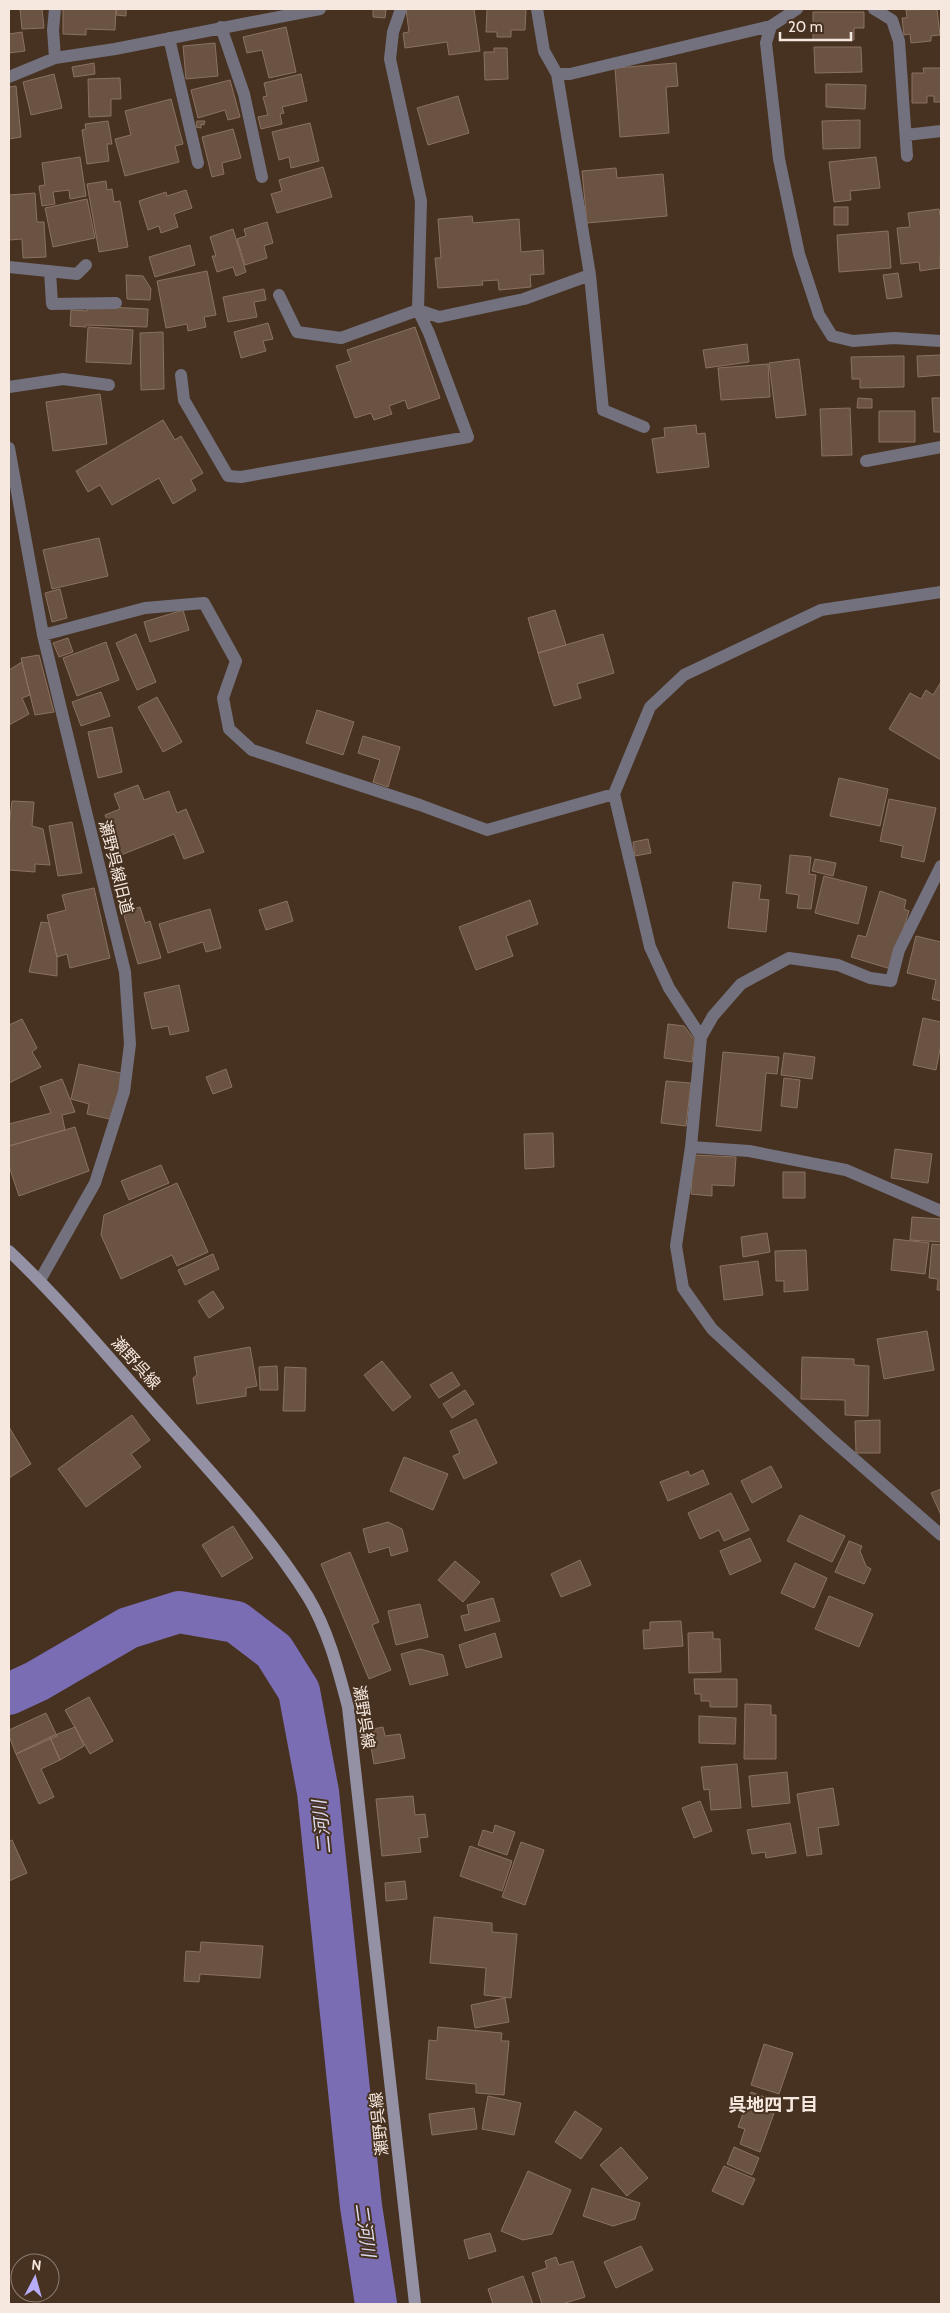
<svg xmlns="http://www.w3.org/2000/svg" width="950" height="2313" viewBox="0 0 950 2313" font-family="Cabin,'Noto Sans JP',sans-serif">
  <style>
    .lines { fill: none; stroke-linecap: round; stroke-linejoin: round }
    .river { stroke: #7b6db3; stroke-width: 42 }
    .building { fill: #6a5342; stroke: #8a7160 }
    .lane { stroke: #72717d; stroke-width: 12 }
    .street { stroke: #72717d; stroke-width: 12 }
    .secondary { stroke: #9391a3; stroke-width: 12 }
    .labels { text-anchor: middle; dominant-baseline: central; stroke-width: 4; stroke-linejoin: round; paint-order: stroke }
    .street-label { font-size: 16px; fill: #f6e8df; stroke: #473222 }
    .water-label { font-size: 18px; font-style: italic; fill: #dedcf0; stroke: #473222 }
    .neighbourhood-label { font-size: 18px; font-weight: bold; fill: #f6e8df; stroke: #473222 }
  </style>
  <rect width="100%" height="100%" fill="#473222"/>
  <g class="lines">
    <path class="river" d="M9,1694L37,1681L128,1628L179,1612L236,1622L274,1651L299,1691L318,1792L361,2206L376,2304"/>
  </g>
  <path class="building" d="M20,9H42L44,28L22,29Z
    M63,9H116L115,30L86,29V35L63,34Z
    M117,9H126V16L116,15Z
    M373,9L386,10L385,18L373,17Z
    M406,9H474L480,51L449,55L447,42L405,48L403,33L409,32Z
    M487,9H526L525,30H511V37H497V32H486Z
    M937,9L940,35L931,36V41L911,43L910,34L904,35L902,18H907L906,10Z
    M813,12H864V28H854V40H813Z
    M286,27L296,72L269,78L262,50L247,53L243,37Z
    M22,32L25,51L9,53V34Z
    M215,43L218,76L186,79L183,46Z
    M814,47H861L862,72L815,73Z
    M494,48H507L508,79L485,80L484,52H494Z
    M94,63L95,74L74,77L72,67Z
    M676,63L678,86L666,87L669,133L620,137L615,68Z
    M923,68H941V102H934V96H927V103H912V73H924Z
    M54,74L62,108L31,115L23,82Z
    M301,74L307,101L282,107L284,113L280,114L282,124L261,129L258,117L268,115L263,97L267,96L264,83Z
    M120,78L121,99H111V116L89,117L88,79Z
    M230,80L240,117L228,120L225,110L198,118L191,90Z
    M826,84L866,85L865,109L826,107Z
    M16,86L21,137L9,139V87Z
    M458,96L469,133L428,145L417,108Z
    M171,99L183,144L175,146L179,162L125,176L115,139L131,135L125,111Z
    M860,120V148L823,149L822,121Z
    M108,121L112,144H107L109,161L87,164L82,130L86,129L85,124Z
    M197,121H205L204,125L201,124V128L196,127Z
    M310,123L319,161L291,168L289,157L279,160L272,132Z
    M233,129L241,158L222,163L224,174L212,177L202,137Z
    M80,157L86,196L70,199L69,190L53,192L55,204L42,206L39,186L45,185L42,163Z
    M876,157L880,188L850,191L851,200L834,202L829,162Z
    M323,167L332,197L277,213L271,194L282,191L279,180Z
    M616,168L617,178L663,174L667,216L587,223L582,171Z
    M106,181L107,190L112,189L114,202L120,201L128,247L99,252L87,184Z
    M186,190L192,208L174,214L178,227L161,233L159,226L148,230L139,201L166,192L167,196Z
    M35,193L37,222H44L46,257L23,258L22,239L9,240V195Z
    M87,199L95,238L53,247L45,208Z
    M834,207H848V225H834Z
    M939,209L941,221L940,268L920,271L919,262L901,264L897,228L910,227L908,213Z
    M472,216L473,223L519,219L521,252L543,250L544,274L530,275L531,287L499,290L498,280L482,281L483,285L438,288L435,258H441L438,219Z
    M267,222L273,243L264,246L267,258L245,265L237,239L246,236L244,229Z
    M233,229L246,272L236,276L233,267L217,272L212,256H216L210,237Z
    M888,231L891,268L839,272L837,235Z
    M190,245L195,265L155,277L149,257Z
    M207,271L216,315L204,317L206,327L188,331L187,324L166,328L157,281Z
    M898,273L902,297L887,299L883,275Z
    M126,275L143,276L151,289L150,300L127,299Z
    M264,289L266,300L254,302L257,317L228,322L223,297Z
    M88,306L148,309L147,327L86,325V327L70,326L71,310L87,311Z
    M268,323L273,339L263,341L266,351L241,358L234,332Z
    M88,327L133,330L131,364L86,362Z
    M415,327L440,398L408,409L405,400L389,406L392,414L374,420L371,413L355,418L336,366L351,361L347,350Z
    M163,332L164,389L141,390L140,333Z
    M747,344L749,362L706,368L703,350Z
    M941,355V375L918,377L917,356Z
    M904,356V387L860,388V379H852L851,357Z
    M799,359L806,415L776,418L769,363Z
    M768,364L770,397L721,400L718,368Z
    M100,394L107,444L53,451L46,402Z
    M858,398L872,399V408H857Z
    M932,398H941V432H934Z
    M850,408L852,455L822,456L820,409Z
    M879,411H915V442H879Z
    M163,420L175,440L181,436L203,473L191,480L196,490L173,504L159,478L112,505L100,485L88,492L76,471Z
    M696,425L697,434L705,433L709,467L657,473L652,439L665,437L664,428Z
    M99,538L108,576L52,589L43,550Z
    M60,589L67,618L52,622L45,593Z
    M183,610L189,630L150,642L144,622Z
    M555,610L566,645L538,653L528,618Z
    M136,634L156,682L137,690L116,643Z
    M603,634L614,673L577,684L581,698L554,706L538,653Z
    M68,638L73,652L59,657L53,643Z
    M106,642L119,680L77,696L63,658Z
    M39,655L54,712L35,715L21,658Z
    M22,662L30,695L22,698L29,714L9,725V670Z
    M941,682V760L889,729L910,693L921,699L926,690L933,695Z
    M101,692L110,716L81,726L72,702Z
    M157,697L182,742L163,752L138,707Z
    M317,710L354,722L343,755L306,743Z
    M112,727L122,772L98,778L88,732Z
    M363,736L400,747L388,787L373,782L380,760L358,753Z
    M839,778L888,789L880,826L830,816Z
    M138,785L144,800L169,791L177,813L186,809L204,852L184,859L174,834L121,855L105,815L120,809L114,794Z
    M889,799L936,808L924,862L901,857L903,846L880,841Z
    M12,801L34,802L32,826L43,829L50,865L35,864V872L9,870V826Z
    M72,822L82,873L58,876L49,826Z
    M648,839L651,853L635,856L633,842Z
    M790,855L811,857L809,874L816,875L811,909L797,908L799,895L786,893Z
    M815,859L836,863L833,876L812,871Z
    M824,876L867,887L858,924L815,913Z
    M733,882L761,885L759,899L769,900L766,932L728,928Z
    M94,888L110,958L70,968L67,954L57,957L47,915L66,910L62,895Z
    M880,891L906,900L904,909L909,911L891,969L851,957L858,935L866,937Z
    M530,900L538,924L506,936L513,956L476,970L459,927Z
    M287,901L293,921L266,930L259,910Z
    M140,907L145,923L150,921L161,958L138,964L123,912Z
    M210,909L221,948L206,952L203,942L168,953L159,924Z
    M41,922L49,923L57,957V976L29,972Z
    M916,936L941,942V1001L932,999L936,980L907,973Z
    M179,985L189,1031L170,1035L168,1026L152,1029L144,993Z
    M923,1018L941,1022V1044L936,1070L913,1065Z
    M22,1019L37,1048L32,1052L41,1067L9,1083V1025Z
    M668,1024L684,1026L695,1040L692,1062L664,1058Z
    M723,1052L779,1057L777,1074L766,1073L761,1131L716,1126Z
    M784,1053L815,1057L812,1079L781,1075Z
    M79,1064L125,1074L114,1120L87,1114L89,1104L71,1099Z
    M226,1069L232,1087L213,1094L206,1077Z
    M784,1078L800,1080L797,1108L781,1106Z
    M62,1079L75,1112L62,1115L65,1130L9,1146V1124L51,1113L40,1087Z
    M666,1081L691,1083L686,1126L661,1123Z
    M75,1127L89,1171L19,1196L9,1166V1146Z
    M553,1133L554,1167L525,1169L524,1134Z
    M895,1149L932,1154L928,1183L891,1178Z
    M693,1155L736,1157L734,1186L712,1185V1196L691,1194Z
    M161,1165L169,1183L129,1200L121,1181Z
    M783,1172H805V1198H783Z
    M177,1183L208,1252L177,1266L172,1255L121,1279L101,1235L104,1215Z
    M912,1217L941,1219V1242L910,1240Z
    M767,1233L770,1252L743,1257L741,1237Z
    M894,1239L929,1243L925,1274L891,1270Z
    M932,1244L941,1245V1290H937L938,1279L929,1278Z
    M806,1250L808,1290L784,1292V1281H776L775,1251Z
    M213,1254L219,1269L185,1285L178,1270Z
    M758,1261L763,1295L724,1300L720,1266Z
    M213,1291L224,1308L209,1318L198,1301Z
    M927,1331L934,1370L884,1379L877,1339Z
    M250,1347L257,1386L246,1388V1396L197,1404L193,1378L197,1375L194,1357Z
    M802,1357L854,1359V1365L869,1366L868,1416L845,1415V1400L801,1399Z
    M382,1361L411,1397L393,1411L364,1375Z
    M277,1366L278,1390H260L259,1367Z
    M285,1367L306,1368L305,1411H283Z
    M452,1372L460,1385L439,1398L430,1385Z
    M465,1390L474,1404L452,1418L443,1404Z
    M132,1415L150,1440L131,1454L141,1467L86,1507L58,1469Z
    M476,1419L497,1463L464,1479L453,1456L460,1453L450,1431Z
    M880,1420V1453H856L855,1421Z
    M9,1427L31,1464L9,1478Z
    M404,1457L448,1474L433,1510L390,1491Z
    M771,1466L782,1487L752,1503L741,1481Z
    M703,1470L709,1484L668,1501L660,1482L688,1471L690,1476Z
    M941,1489V1515L931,1493Z
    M731,1493L749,1530L724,1541L719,1530L700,1539L688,1513Z
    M800,1515L845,1536L832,1562L787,1541Z
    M388,1522L402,1529L408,1551L391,1556L389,1547L369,1553L363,1529Z
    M233,1526L253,1558L222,1577L202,1545Z
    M750,1538L761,1561L730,1575L720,1551Z
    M849,1541L862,1546L860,1551L866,1566L871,1569L864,1584L835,1572Z
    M350,1552L379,1622L372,1625L391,1670L369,1679L321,1564Z
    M580,1560L591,1585L561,1597L551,1574Z
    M455,1561L480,1582L463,1602L438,1580Z
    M795,1563L827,1578L814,1608L781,1593Z
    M829,1596L873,1614L859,1647L815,1629Z
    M493,1598L500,1621L465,1631L461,1616L469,1614L467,1605Z
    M420,1604L428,1637L396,1645L388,1611Z
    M681,1621L683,1646L644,1649L643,1630H650V1622Z
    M713,1632V1639H720L721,1672L689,1673L688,1633Z
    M495,1633L502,1657L466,1668L459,1645Z
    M420,1649L443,1655L448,1675L410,1685L401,1654Z
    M694,1679H737V1707H710V1701H701V1694H695Z
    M89,1697L113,1741L90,1754L65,1710Z
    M745,1704L771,1705V1715H776V1759H744Z
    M46,1713L57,1736L16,1754L9,1736V1730Z
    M699,1716L736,1718L735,1744L699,1743Z
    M75,1727L84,1746L60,1760L50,1737Z
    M383,1727L385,1736L400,1734L405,1758L374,1764L368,1730Z
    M50,1737L60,1760L41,1769L54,1797L39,1804L16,1754Z
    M737,1764L741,1808L711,1810L709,1789L704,1790L701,1767Z
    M787,1772L790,1803L752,1807L749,1776Z
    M833,1788L839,1825L818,1828L822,1854L807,1856L797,1794Z
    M413,1796L415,1815L425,1814L428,1837L419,1838L421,1852L382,1856L376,1799Z
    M700,1801L712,1831L694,1838L682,1808Z
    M790,1823L796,1853L766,1858L765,1852L752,1854L747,1830Z
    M495,1825L515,1832L507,1855L478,1845L483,1830L493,1833Z
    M12,1840L27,1873L9,1881V1841Z
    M521,1842L544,1850L525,1905L502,1897Z
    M470,1846L512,1861L502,1891L460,1876Z
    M405,1881L407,1899L386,1901L385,1883Z
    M434,1917L492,1923V1932L517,1934L511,1998L484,1995L486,1968L430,1963Z
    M201,1942L263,1946L260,1978L200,1974L199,1982L184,1981L186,1951L200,1952Z
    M505,1998L509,2022L475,2028L471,2005Z
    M438,2027L502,2033L501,2041H509L504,2095L476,2093V2084L426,2079L429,2040L437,2041Z
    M764,2044L793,2053L779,2094L751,2085Z
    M751,2092L778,2102L760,2152L740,2144L745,2129L738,2127Z
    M488,2096L521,2103L514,2135L482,2129Z
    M474,2108L477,2129L432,2135L429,2114Z
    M575,2111L602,2129L581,2159L555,2142Z
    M621,2147L648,2178L627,2196L600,2165Z
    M734,2147L759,2158L752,2175L727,2164Z
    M724,2166L755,2179L743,2205L712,2191Z
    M528,2171L571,2190L552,2234L523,2240L501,2231Z
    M592,2188L640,2203L635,2219L613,2226L583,2216Z
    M490,2233L496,2251L469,2259L464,2240Z
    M641,2246L653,2270L616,2288L604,2262Z
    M556,2257L559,2265L573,2261L585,2297L562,2304H542L532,2273L547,2268L545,2261Z
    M523,2276L533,2304H493L488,2289Z"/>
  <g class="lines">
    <path class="lane" d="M9,267L77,274L86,265
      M50,271L52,304L116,303
      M9,387L63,379L109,385"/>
    <path class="street" d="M537,9L544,51L557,74H570L771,26
      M797,9L771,26L766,43L779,159L799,254L819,315L832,336L853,341L894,338L941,341
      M874,9L892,20L899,41L907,156
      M221,27L244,94L262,177
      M169,38L198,163
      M55,58L53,30L55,9
      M557,74L590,275L603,410L644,427
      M9,77L55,58L115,49L320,9
      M906,135L941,131
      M279,295L297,332L341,338L418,310L421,201L390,59L393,32L401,9
      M181,375L184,400L228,476L241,477L468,437L429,333L418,310L439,317L524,299L590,275
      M9,448L43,635L125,972L130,1044L124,1092L95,1183L40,1280
      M866,461L941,447
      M43,635L145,608L204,603L236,661L223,698L229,729L252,750L420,805L487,830L614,794L650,947L669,988L701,1037
      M614,794L650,707L684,675L821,610L941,592
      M941,866L899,950L891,981L870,978L838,965L789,958L741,984L713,1016L701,1037L691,1147L676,1246L683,1288L712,1329L829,1437L941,1535
      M691,1147L749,1151L846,1170L941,1211"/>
    <path class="secondary" d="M9,1251C62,1301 109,1358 157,1412C210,1471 266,1530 308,1597C328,1630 338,1669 348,1707L415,2304"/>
  </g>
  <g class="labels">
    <g class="street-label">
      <text transform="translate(116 867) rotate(76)">瀬野呉線旧道</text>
      <text transform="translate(136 1363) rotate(48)">瀬野呉線</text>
      <text transform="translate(364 1717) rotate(81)">瀬野呉線</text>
      <text transform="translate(379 2124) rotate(-96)">瀬野呉線</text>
    </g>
    <g class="water-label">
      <text transform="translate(322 1827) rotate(-96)">二河川</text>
      <text transform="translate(365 2230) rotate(82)">二河川</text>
    </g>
    <g class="neighbourhood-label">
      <text x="773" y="2105">呉地四丁目</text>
    </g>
  </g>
  <rect width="950" height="2313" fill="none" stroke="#f6e8df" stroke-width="20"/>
  <g transform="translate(35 2278) rotate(6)"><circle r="24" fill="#473222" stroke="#8d7b6e"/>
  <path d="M0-4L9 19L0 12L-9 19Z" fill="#b8abf7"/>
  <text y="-8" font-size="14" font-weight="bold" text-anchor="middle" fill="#f6e8df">N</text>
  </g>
  <path d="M780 32v8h71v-8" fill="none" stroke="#f6e8df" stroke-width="2.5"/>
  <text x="788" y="32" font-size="15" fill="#f6e8df" stroke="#473222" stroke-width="4" paint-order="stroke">20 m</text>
</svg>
